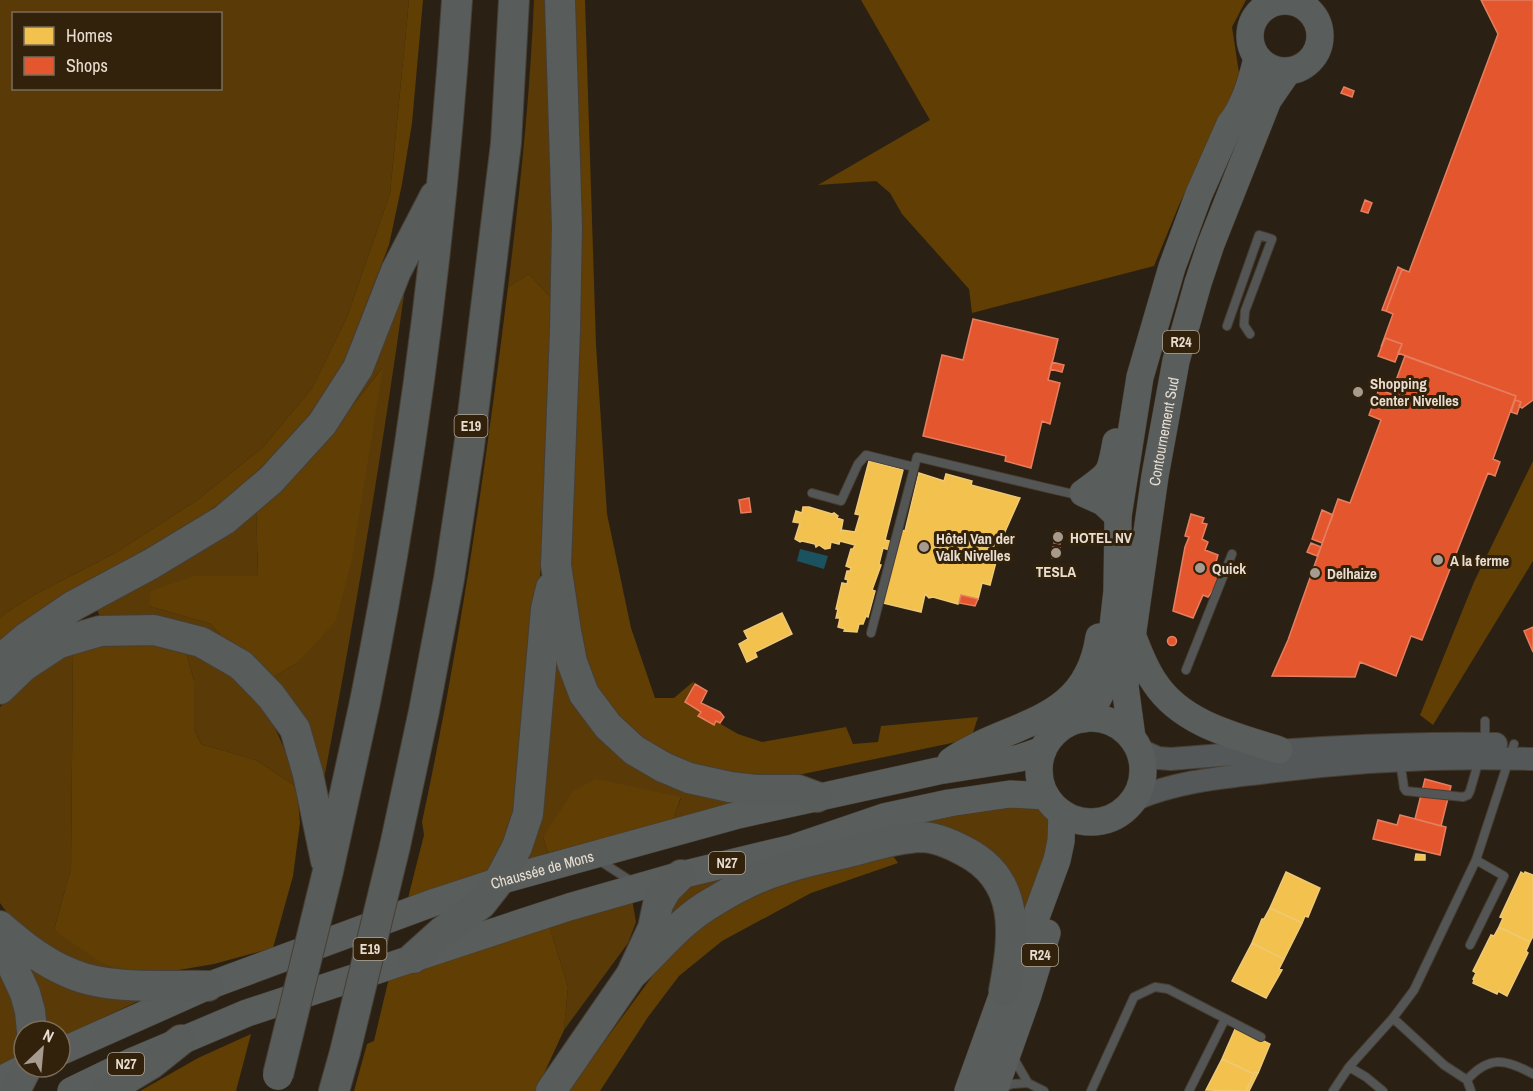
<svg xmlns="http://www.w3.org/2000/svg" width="1533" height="1091" viewBox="0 0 1533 1091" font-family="'Archivo Narrow',sans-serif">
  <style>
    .green { fill: #5a3b08; fill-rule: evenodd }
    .forest { fill: #613e04 }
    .water { fill: #1b5260 }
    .homes { fill: #f2c14e; stroke: #efc975; stroke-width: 1.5 }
    .shops { fill: #e4572e; stroke: #e57f5f; stroke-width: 1.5 }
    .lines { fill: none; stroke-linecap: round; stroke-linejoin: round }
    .service-casing { stroke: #473e34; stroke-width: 10 }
    .secondary-casing { stroke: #473e34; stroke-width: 24 }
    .trunk-casing { stroke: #473e34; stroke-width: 28 }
    .motorway-casing { stroke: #473e34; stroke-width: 32 }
    .service { stroke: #545655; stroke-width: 8 }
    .secondary { stroke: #545858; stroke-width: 22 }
    .trunk { stroke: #595e5d; stroke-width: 27 }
    .motorway { stroke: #585c5a; stroke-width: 30 }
    .motorway-bridge-casing { stroke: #473e34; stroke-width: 32; stroke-linecap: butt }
    .motorway-bridge { stroke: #585c5a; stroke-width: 30 }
    .poi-dot { fill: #a69b8e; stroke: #32220c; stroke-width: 2 }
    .labels { text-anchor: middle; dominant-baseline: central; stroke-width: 6; stroke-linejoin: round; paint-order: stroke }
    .shield { fill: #32220c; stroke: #b1a595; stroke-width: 1.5 }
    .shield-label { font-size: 14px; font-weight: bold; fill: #e8ddd0 }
    .poi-label { font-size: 15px; font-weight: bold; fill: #e8ddd0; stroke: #32220c; text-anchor: start }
    .street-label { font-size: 15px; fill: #e8ddd0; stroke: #32220c }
  </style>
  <rect width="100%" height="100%" fill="#2a2114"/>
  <path class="green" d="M0,0H409L390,193L347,317L312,388L263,447L196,501L115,553L32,596L0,617ZM14,14H220V88H14Z
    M534,0H549L553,300L529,274L508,287C520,191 530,96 534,0Z
    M396,293L404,295C381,459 354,622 323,784L268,680L297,663L382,368L346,414L325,429Z
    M256,504L258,576H194L149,606L211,624L234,651L102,621L94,603Z
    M73,652L71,868L54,930L124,973C110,970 96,968 82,963C50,952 19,931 0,903V707L26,678Z
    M186,652C197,657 210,661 220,668C265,696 283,738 297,787L256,760L201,744L194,729V681Z
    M550,653L733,798L735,804L673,820L681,798L543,837L548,853L523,861Z
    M1034,804L1048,813L1056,830L1021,941L1016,909L930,833L662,936V908L689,881L894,825Z
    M632,899L636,922L628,943L564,1030L568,987L549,925Z
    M0,954L24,1031L23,1056L0,1068Z
    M30,967L147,997L60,1038V1031H39Z"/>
  <path class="forest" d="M409,0H423L412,123L402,184L389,245L345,359L320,402L293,436L242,486L200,518L41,609L0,640V617L32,596L115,553L196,501L263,447L312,388L347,317L390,193Z
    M573,0H585L596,345L607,514L631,628L655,698H674L694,681L688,705L738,734L762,742L846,727L853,744L878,742L881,726L978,717L971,739L779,779L740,777L697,767L652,748L621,725L595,691L576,628L567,528Z
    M861,0H1246L1232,27L1239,73L1229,102L1179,205L1154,266L972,313L969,289L902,214L890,193L876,181L818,185L930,120Z
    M529,274L553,300L541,565L519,819L496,873L407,902L424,835L422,822C460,645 486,466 508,287Z
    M383,367L352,559L336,621L297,663L268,680L234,651L211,624L149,606L151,591L194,576H258L256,504L325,429L346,414Z
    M1533,461V561L1433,725L1420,715L1474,582Z
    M142,643L186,652L194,681V729L201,744L256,760L297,787L300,823L293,876L273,948L214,964L161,973H124L94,958L54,930L71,868L73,652L103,644Z
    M596,779L681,797L673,820L548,853L543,837L573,791Z
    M888,849L898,863L811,893L722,941L679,976L648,1017L600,1091H568L670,952L716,914L772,885Z
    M549,925L568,987L564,1030L536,1091H354L367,1044L374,1041L389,978Z
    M251,1034L236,1091H140L198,1058Z"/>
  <path class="water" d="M800,549L828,556L824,569L797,561Z"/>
  <path class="homes" d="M869,461L903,470L885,540L898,543L901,530L905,531L919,473L944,481L946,474L972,481L971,485L1020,498L1003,536L994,545L991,557L997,558L990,585L982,583L978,599L961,595L958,604L933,597L929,598L925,594L921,612L883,603L896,552L883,548L879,564L881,565L872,590L875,591L868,617L866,616L863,624H859L857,632L844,631L845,629L838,627L840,618H836L838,609H836L842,583L847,584L848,580L845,579L847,571H850L851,568L846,566L851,549H853L855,545L840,541L839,544L831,542L830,548L825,549L819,545L816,547L815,544L802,541L800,542L795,539L800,523L793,522L796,511L802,513L803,507H809L832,514L834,513L838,516L837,518L843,520L841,531L842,530L855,532L860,515L855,514Z
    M782,613L792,634L755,652L757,657L747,662L739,644L748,639L744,631Z
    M1416,854L1425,855V860H1415Z
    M1286,872L1320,888L1308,917L1305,916L1302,923L1270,908Z
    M1521,872L1524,874L1525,872L1533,875V936L1530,942L1499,927L1503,918L1500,917Z
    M1270,908L1302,923L1284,959L1252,943L1262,919H1264Z
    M1499,927L1530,942L1526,951L1528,953L1507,996L1498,991L1497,994L1473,983L1474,980L1473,979L1476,973L1473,971L1491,935L1494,936Z
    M1252,943L1284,959L1279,969L1282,970L1266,998L1232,981Z
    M1236,1027L1270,1044L1258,1073L1255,1072L1254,1074L1222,1059Z
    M1222,1059L1254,1074L1246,1091L1206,1090Z
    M1255,1072L1258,1073L1249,1091H1246Z"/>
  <path class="shops" d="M1481,0H1533V400L1522,408L1519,406L1521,402L1515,400L1513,404L1516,396L1398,353L1402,344L1385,338L1381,347L1393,314L1386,311L1402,269L1409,272L1498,34Z
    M1344,87L1354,91L1352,97L1341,93Z
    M1365,200L1372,203L1368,213L1361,211Z
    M1398,267L1402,269L1386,311L1382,310Z
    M973,319L1058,339L1048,380L1060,383L1050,424L1042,421L1031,468L1005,461L1006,456L923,436L942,355L963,360Z
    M1385,338L1402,344L1395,362L1378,356Z
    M1405,356L1516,396L1493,459L1500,462L1495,476L1488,473L1422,640L1411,636L1396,676L1360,662L1355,677L1272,676L1288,640L1338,499L1350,503L1381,420L1369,415L1379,389L1391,394Z
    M1052,362L1064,365L1062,372L1050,369Z
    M1515,400L1521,402L1517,414L1511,412Z
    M749,498L751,512L741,513L739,500Z
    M1322,510L1333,515L1322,543L1312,539Z
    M1191,514L1204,518L1202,523L1207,524L1202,539L1208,542L1205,550L1218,555L1216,562L1221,564L1217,573L1221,580L1208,597L1203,595L1193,618L1173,611L1185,547L1189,537L1185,536Z
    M1056,531L1062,532L1060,544L1054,543Z
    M1311,543L1321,547L1317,556L1307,552Z
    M1053,547L1060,548L1059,558H1052Z
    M961,595L978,599L975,606L959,603Z
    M1533,627V652L1524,631Z
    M1167.5 641a4.5 4.5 0 1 1 9 0a4.5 4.5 0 1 1-9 0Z
    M695,684L707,691L701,703L720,712L724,717L720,723L716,721L714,725L698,716L701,712L685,702Z
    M1425,779L1451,786L1441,826L1415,819Z
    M1400,815L1446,827L1440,855L1373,839L1378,820L1397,825Z"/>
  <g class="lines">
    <defs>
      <path id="service" d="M1227,326L1259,235L1272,239L1245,311L1244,325L1250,334
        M812,493L841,501L858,464L866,455L914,467
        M871,633L917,457L1047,488L1073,494L1080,493
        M1186,670L1232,554
        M1485,744V721
        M1400,761L1404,788L1406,791L1463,797L1468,795L1470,791L1479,760
        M597,859L634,883
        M1470,945L1504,876L1476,860
        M1393,1018L1444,1065L1467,1080L1471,1091
        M1013,1057L1028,1083L1044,1091
        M1349,1067L1366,1077L1383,1091
        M1467,1080C1489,1055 1506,1059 1533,1074
        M1002,1088L1012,1084L1028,1083
        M1091,1091L1134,997L1155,987L1168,989L1261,1037
        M1189,1091L1225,1019
        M1333,1091L1349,1067L1393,1018L1414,990L1476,860L1514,744"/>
      <path id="secondary" d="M1140,750L1158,758L1171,759C1279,750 1387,742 1496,744
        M1136,799C1175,782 1218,778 1260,773C1350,761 1442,756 1533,759"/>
      <g id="trunk">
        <circle cx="1285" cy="36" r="35"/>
        <path d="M1116,442C1110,475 1111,473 1083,493L1103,502L1118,516"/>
        <path d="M1133,637C1139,653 1145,669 1155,683C1182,724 1235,736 1279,750"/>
        <circle cx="1091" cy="770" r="52"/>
        <path d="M1083,719L1093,708L1105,685L1108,671L1117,591L1118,516L1140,377L1172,267L1199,194L1230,124C1245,106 1252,80 1257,58"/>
        <path id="s1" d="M1132,738L1125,686L1155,476L1176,361L1198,283L1211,244L1268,100L1288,71"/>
        <path d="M951,761C1010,720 1086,726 1099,637"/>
        <path id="s2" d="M60,1052L208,986L435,902L499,881L738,815L938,771L1020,758L1043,750"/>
        <path d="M0,1080L26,1067"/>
        <path d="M71,1091L131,1062L247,1013L569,907L681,875L793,848L884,817L949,803L1010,794L1046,796"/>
        <path d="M968,1091L1004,991L1022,955L1057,860L1061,841L1062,813"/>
        <path d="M994,1091L1028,995L1047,933"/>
      </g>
      <path id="motorway" d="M560,0L567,227L565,331L556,565L566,631L572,662L584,694L608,726L634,750L663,767L689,778L730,787L756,790H798L817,797
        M0,660L26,638L73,606L151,564L224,520L271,480L322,424L358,368L396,271L435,196
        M0,689L24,666L59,643L100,631L154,630L201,642L241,665L271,696L295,729L308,774L326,861
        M395,846L424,711L449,579L469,447L506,143L514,0
        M328,871C341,814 353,758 365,702C411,472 442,234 457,0
        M0,926C22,945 44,963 72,974C109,990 168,985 208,986
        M0,939L25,993L30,1011L32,1031
        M413,958L443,931L481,904L499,881L517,847L528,814L546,609L551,588
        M631,975C657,951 682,919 713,902C734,889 759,876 783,869C803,862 824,858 845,853C869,847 895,838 921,837C935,837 951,844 964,851C1022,880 1014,937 1004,991
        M15,1091L27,1067
        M106,1091L151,1064L181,1040
        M334,1091L345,1052
        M551,1091L631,975L653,928L658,904L666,890L681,875"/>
    </defs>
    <use href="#service" class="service-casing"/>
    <use href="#secondary" class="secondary-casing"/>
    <use href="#trunk" class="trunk-casing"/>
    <use href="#motorway" class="motorway-casing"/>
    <use href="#service" class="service"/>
    <use href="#secondary" class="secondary"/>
    <use href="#trunk" class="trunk"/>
    <use href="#motorway" class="motorway"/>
    <defs>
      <path id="motorway-bridge" d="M345,1052L395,846
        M278,1075L328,871"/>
    </defs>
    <use href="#motorway-bridge" class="motorway-bridge-casing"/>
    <use href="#motorway-bridge" class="motorway-bridge"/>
  </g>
  <g class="poi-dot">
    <circle cx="1358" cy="392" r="6"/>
    <circle cx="1058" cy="537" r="6"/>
    <circle cx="924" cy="547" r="6"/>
    <circle cx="1056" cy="553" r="6"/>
    <circle cx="1438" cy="560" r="6"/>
    <circle cx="1200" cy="568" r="6"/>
    <circle cx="1315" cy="573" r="6"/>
  </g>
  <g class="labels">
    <g class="shield">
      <rect x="1163" y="331" width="36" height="22" rx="4.5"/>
      <rect x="454.5" y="415" width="33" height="22" rx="4.5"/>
      <rect x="709" y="852" width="36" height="22" rx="4.5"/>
      <rect x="353.5" y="938" width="33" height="22" rx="4.5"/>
      <rect x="1022" y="944" width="36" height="22" rx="4.5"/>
      <rect x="108" y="1053" width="36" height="22" rx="4.5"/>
    </g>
    <g class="shield-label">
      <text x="1181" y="342">R24</text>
      <text x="471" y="426">E19</text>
      <text x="727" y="863">N27</text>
      <text x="370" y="949">E19</text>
      <text x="1040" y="955">R24</text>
      <text x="126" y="1064">N27</text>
    </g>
    <g class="poi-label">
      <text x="1370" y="383">Shopping<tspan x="1370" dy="17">Center Nivelles</tspan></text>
      <text x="1070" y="537">HOTEL NV</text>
      <text x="936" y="538">Hôtel Van der<tspan x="936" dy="17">Valk Nivelles</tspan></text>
      <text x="1450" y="560">A la ferme</text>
      <text x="1212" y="568">Quick</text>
      <text x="1056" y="571" text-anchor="middle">TESLA</text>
      <text x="1327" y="573">Delhaize</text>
    </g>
    <g class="street-label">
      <text stroke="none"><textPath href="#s1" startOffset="310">Contournement Sud</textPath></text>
      <text stroke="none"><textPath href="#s2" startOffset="516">Chaussée de Mons</textPath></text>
    </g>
  </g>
  <rect x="12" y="12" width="210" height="78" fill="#32220c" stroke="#7b6d5a" stroke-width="1.5"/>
  <rect x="24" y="27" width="30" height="18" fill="#f2c14e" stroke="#7b6d5a" stroke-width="1.5"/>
  <text x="66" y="42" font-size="18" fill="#e8ddd0">Homes</text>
  <rect x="24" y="57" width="30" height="18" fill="#e4572e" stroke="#7b6d5a" stroke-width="1.5"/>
  <text x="66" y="72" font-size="18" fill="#e8ddd0">Shops</text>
  <g transform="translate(42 1049) rotate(26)"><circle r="28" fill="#32220c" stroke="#7b6d5a" stroke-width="1.5"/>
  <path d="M0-4.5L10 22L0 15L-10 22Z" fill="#a69b8e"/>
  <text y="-9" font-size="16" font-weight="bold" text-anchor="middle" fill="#e8ddd0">N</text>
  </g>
</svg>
